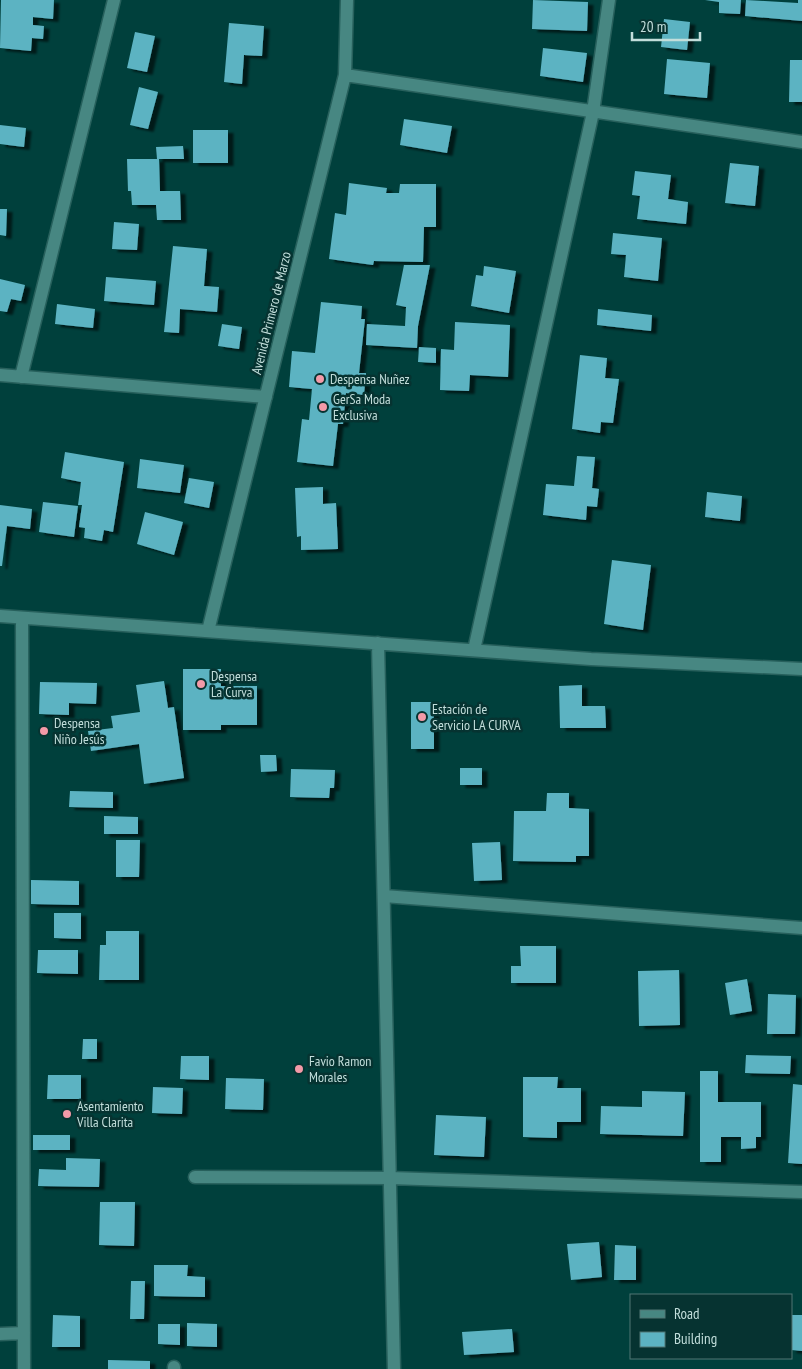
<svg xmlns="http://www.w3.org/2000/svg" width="802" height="1369" viewBox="0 0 802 1369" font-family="'PT Sans Narrow',sans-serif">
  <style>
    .building { fill: #5cb3c2; filter: url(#shadow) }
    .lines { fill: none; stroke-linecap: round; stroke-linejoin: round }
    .minor-casing { stroke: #27605c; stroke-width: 15 }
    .minor { stroke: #478782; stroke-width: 12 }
    .poi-dot { fill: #f39aa8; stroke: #063331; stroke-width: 2 }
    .labels { text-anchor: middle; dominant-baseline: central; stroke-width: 5; stroke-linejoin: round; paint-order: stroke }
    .street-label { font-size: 14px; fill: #c2dedb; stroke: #063331 }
    .poi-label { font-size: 14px; fill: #c2dedb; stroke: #063331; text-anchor: start }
  </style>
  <defs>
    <filter id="shadow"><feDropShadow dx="5.5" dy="3" stdDeviation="1" flood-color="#0009"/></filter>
  </defs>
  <rect width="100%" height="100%" fill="#00403c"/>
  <path class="building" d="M1,0H54L53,19L33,17V25L44,26L43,39L32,38L31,51L0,48Z
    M533,0L588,2L587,31L532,29Z
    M705,0H741L740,14L719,13V2Z
    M746,0L798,3V0H802V21L745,16Z
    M664,19L690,22L687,50L661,47Z
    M229,23L264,26L262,56L244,55L242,84L224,82Z
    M135,32L155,36L147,72L127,68Z
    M543,48L587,53L583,82L540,76Z
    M667,59L710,63L707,98L664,94Z
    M790,60H802V102H789Z
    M139,87L158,92L148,129L130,125Z
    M404,119L452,126L447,153L400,145Z
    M0,125L26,128L24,147L0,144Z
    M193,130H228V163H193Z
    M183,146L184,159H159L160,191H180L181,220H157L156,205H132L131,191H128L127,159H157L156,147Z
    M730,163L759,166L755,206L725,203Z
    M635,171L671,175L668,199L688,202L686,224L637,219L640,196L632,195Z
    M349,183L387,188L386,193H399L400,184H436V227H424L423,262L374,261L373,265L329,259L335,213L346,215Z
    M0,209H7L6,236L0,235Z
    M114,222L139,224L137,250L112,249Z
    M613,233L662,238L658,281L624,277L626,255L611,254Z
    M173,246L207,249L204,286L219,287L217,312L180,309L179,333L164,332Z
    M404,265H430L418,326L417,348L366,345L367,324L405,326L406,307L396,305Z
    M484,266L516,271L509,313L471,306L476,275L483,276Z
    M106,277L156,281L154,305L104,301Z
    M0,279L25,285L21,301L11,299L7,312L0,311Z
    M321,302L362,306L361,319H365L359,373H366L364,395L346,393L343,424H338L333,466L297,462L302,419L309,420L312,389L289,387L292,351L315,353Z
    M57,304L95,309L93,328L55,324Z
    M598,309L652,315L651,331L597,325Z
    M455,322L510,325L508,377L470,375L469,391L440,390L441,349L454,350Z
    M222,324L242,327L239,349L218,346Z
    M419,347L436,348V363L418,362Z
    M580,355L607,358L605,378L619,379L613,423L601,422L600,433L572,429Z
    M65,452L124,462L113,532L104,530L102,541L84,538L85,528L79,527L82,505H78L81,482L61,478Z
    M577,456L595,457L592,488L599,489L597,507L587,506L586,520L543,515L546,484L574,486Z
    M140,459L184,465L180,493L137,488Z
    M189,478L214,482L209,508L184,503Z
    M323,487V504L336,503L338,549L301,550V536L297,537L295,488Z
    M707,492L742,496L740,521L705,517Z
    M43,502L78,506L74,537L39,532Z
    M0,505L32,509L30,529L7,526L2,566H0Z
    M145,512L183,522L174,555L137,544Z
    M612,560L651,565L643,630L604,624Z
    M183,669H221V686H257V725H221V730H183Z
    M164,681L168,708L174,707L184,778L144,784L139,744L91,751L88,731L113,728L111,716L140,712L136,685Z
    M40,682L97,683L96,704L69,703V715L39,714Z
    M582,685V706H605L606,728H560L559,686Z
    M411,702H434V749H411Z
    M260,755H276L277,771L261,772Z
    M460,768H482V785H460Z
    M291,769L335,770L334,788H330L329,798L290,797Z
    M70,791L113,792V808L69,807Z
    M547,793H569V808L589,809V856H576V862L513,861L514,811H546Z
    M104,816L138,817V834H104Z
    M116,840H140L139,877H116Z
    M500,842L502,880L474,881L472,843Z
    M31,880L79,881V905L31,904Z
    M54,913H81V939L54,938Z
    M106,931H139V980H99L100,945H106Z
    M520,946H556V983H511V966H521Z
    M38,950H78V974L37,973Z
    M679,970L680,1025L639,1026L638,971Z
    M747,979L752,1011L730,1015L725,983Z
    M768,994L796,995L795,1034H767Z
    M83,1039H97V1059H82Z
    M746,1055L791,1056L790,1074L745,1073Z
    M181,1056H209V1080L180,1079Z
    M700,1071H718V1102H761V1137H756V1148L741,1149V1137H721V1162H700Z
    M48,1075H81V1099H47Z
    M523,1077H558L557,1088H581V1122H557V1138L523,1137Z
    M226,1078L264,1079L263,1110L225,1109Z
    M793,1084L802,1085V1164L788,1163Z
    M153,1087L183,1088L182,1114L152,1113Z
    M642,1091L685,1092L683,1136L600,1134L601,1106L642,1107Z
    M436,1115L486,1117L484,1157L434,1155Z
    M33,1135H70V1150H33Z
    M66,1158L100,1159L99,1187L38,1186L39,1169L66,1170Z
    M100,1202H135L134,1246L99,1245Z
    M599,1242L602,1277L571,1280L567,1244Z
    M615,1245L636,1246V1280H614Z
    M154,1265H188L187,1276L205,1277V1297L154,1296Z
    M131,1281H145L144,1319H130Z
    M53,1315L80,1316V1347H52Z
    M791,1315H802V1351L791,1350Z
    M187,1323L217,1324V1347L187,1346Z
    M158,1324H180V1345L158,1344Z
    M512,1329L514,1352L464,1355L462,1332Z
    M108,1360L150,1361V1369H108Z"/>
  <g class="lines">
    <defs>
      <path id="minor" d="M345,75L802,142
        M0,375L266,397
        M21,377L114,0
        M0,616L591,659L802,669
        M22,618L24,1369
        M208,631L345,75L347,0
        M378,643L394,1369
        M474,650L593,112L609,0
        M384,896L802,928
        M195,1177L390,1178L802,1192
        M0,1334L24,1333
        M174,1367V1369"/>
    </defs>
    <use href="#minor" class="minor-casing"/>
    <use href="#minor" class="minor"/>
  </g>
  <g class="poi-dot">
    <circle cx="320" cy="379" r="5"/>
    <circle cx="323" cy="407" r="5"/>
    <circle cx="201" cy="684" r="5"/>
    <circle cx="422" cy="717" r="5"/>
    <circle cx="44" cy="731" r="5"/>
    <circle cx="299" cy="1069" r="5"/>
    <circle cx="67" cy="1114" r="5"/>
  </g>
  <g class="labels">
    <g class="street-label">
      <text transform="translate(271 313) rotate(-76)">Avenida Primero de Marzo</text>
    </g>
    <g class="poi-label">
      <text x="330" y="379">Despensa Nuñez</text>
      <text x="333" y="399">GerSa Moda<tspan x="333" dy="16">Exclusiva</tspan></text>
      <text x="211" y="676">Despensa<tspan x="211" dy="16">La Curva</tspan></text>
      <text x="432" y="709">Estación de<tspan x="432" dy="16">Servicio LA CURVA</tspan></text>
      <text x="54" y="723">Despensa<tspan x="54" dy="16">Niño Jesús</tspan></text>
      <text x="309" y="1061">Favio Ramon<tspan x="309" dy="16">Morales</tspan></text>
      <text x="77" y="1106">Asentamiento<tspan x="77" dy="16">Villa Clarita</tspan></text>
    </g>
  </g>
  <rect x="630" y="1294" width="162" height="65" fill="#063331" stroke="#517775"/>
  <rect x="640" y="1310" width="25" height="8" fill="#478782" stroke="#517775"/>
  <text x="674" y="1319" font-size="15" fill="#c2dedb">Road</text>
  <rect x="640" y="1332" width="25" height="15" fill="#5cb3c2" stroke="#517775"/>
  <text x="674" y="1344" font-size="15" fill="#c2dedb">Building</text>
  <path d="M632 32v8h68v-8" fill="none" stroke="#c2dedb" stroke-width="2.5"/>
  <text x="640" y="32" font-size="15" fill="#c2dedb" stroke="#063331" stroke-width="4" paint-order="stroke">20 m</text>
</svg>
